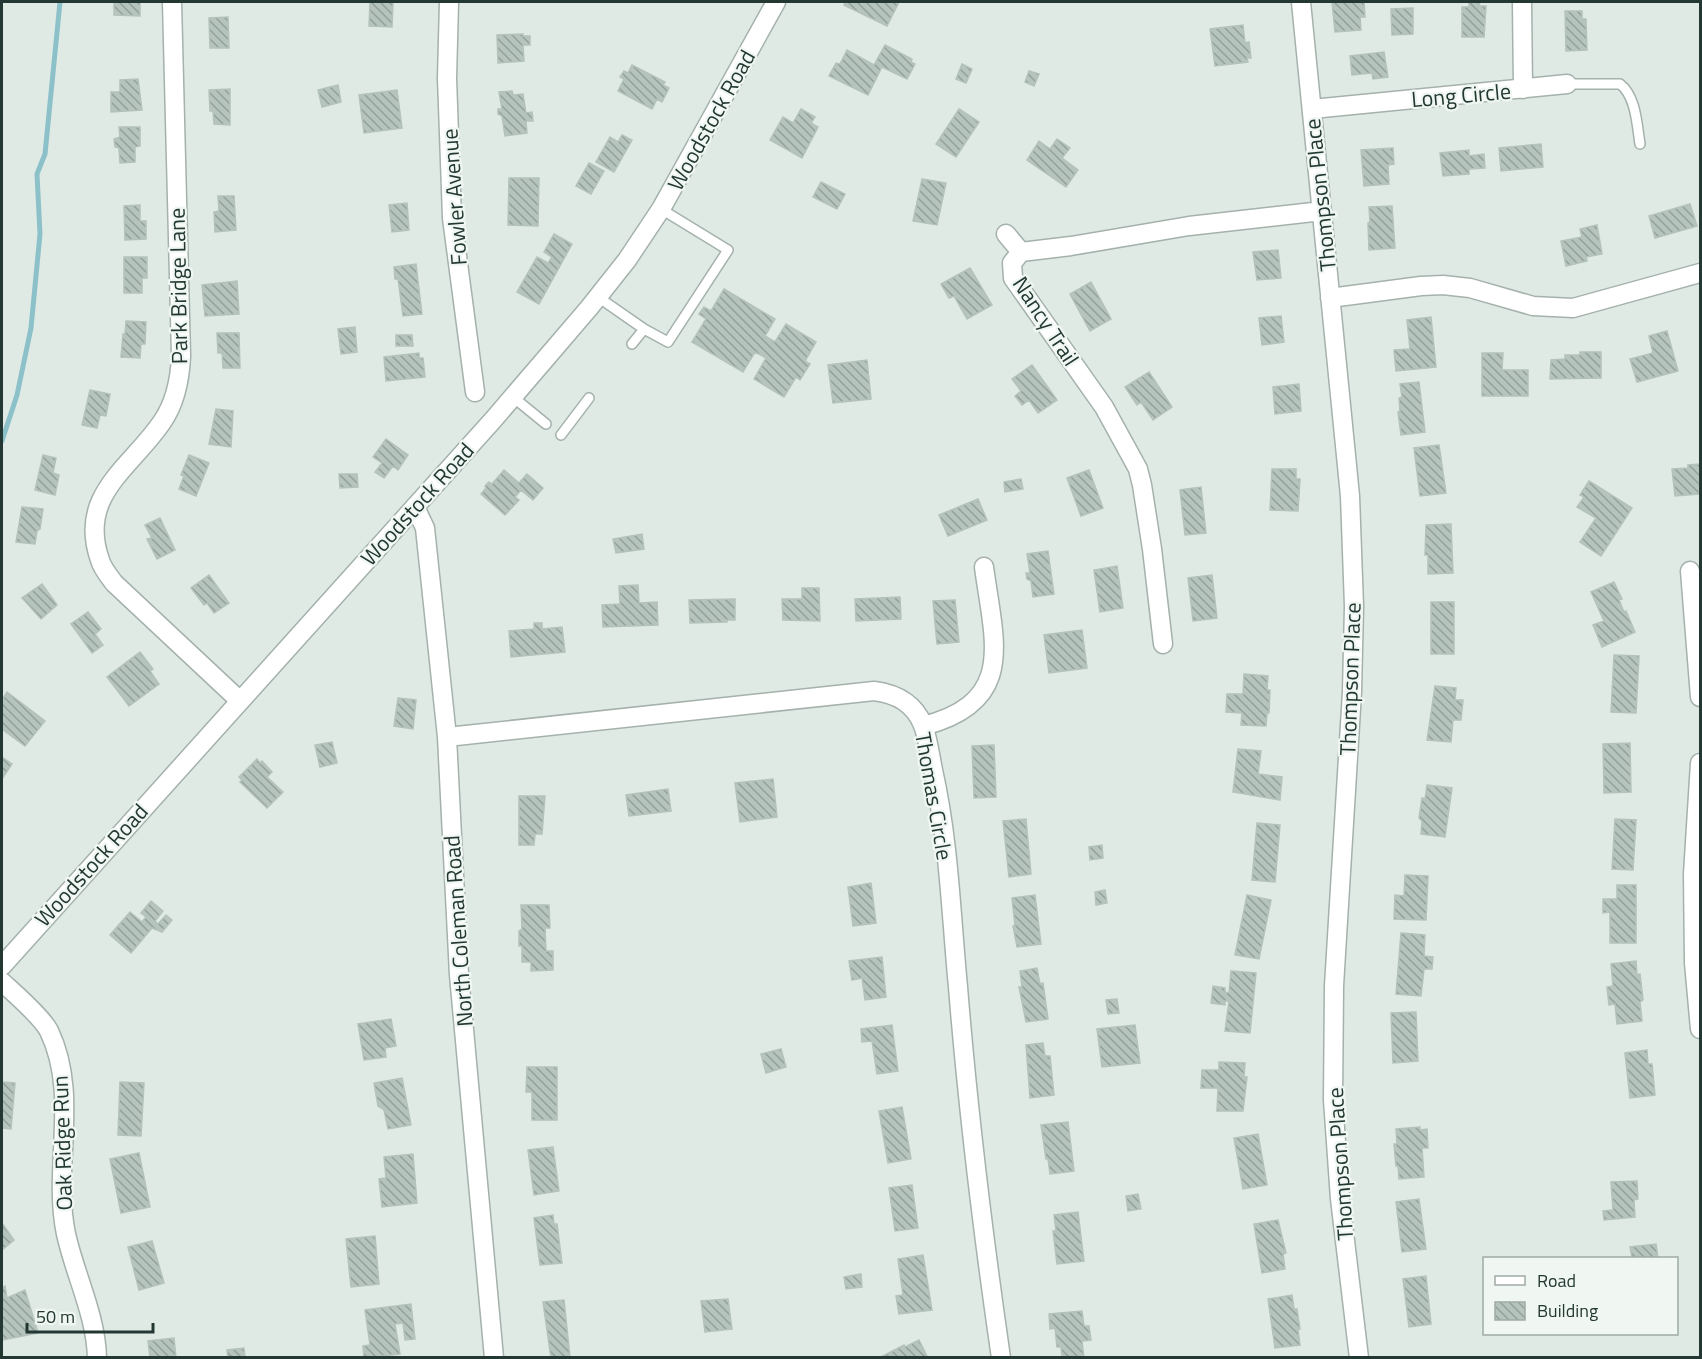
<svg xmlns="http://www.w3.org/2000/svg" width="1702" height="1359" viewBox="0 0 1702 1359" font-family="'Titillium Web',sans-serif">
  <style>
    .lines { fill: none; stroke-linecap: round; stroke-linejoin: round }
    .stream { stroke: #8dc1ca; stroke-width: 5 }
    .building { fill: url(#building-back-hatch); stroke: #b4c2bc; stroke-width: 1.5 }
    .service-casing { stroke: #a4b1ac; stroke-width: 12 }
    .minor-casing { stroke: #a4b1ac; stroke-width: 21 }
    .tertiary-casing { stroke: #a4b1ac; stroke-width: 21 }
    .service { stroke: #fff; stroke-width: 9 }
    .minor { stroke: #fff; stroke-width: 18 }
    .tertiary { stroke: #fff; stroke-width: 18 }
    .labels { text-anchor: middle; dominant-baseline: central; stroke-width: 4.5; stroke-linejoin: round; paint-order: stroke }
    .street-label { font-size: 22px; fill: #233832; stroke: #f0f7f3 }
  </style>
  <defs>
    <pattern id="building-back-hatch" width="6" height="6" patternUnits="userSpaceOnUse" patternTransform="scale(1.5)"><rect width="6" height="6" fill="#b6c4be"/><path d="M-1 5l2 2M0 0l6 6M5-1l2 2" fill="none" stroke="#94a09b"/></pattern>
  </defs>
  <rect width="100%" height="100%" fill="#e0eae5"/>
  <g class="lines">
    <path class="stream" d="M2,441L17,395L31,328L40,234L37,174L45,154L60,2"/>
  </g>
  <path class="building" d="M114,2H140V16L114,15Z
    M370,2H393L392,27L369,26Z
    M845,2H899L887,26L844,5Z
    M1332,2H1364L1365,17H1360L1361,30L1335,32Z
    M1469,2H1480L1479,6H1486L1484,37H1462V7H1469Z
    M1413,8V34L1392,35L1391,9Z
    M1565,11H1582V19H1586L1587,50L1566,51Z
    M228,17L229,48H210L209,18Z
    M1243,25L1245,43L1249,42L1251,58H1247L1248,62L1215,66L1210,29Z
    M523,34V36H530V45H523L524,61L498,63L497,35Z
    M885,45L912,59L911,62L915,64L907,79L882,67L868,95L829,76L836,63L840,64L847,50L874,65Z
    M1384,52L1388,77L1373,79L1372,73L1352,75L1350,56Z
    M962,64L972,69L966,83L956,79Z
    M632,65L665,82L663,85L669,88L662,102L657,99L652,109L618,91L624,79L620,77L624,71L628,73Z
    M1029,71L1039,74L1034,86L1025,82Z
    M138,79L142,110L111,112V92H120V80Z
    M338,85L341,102L322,107L318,90Z
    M230,89V125L214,124L213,111H210L209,90Z
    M397,90L402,128L364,133L359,95Z
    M512,91L513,95L523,94L526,113L532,112L533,121H526L527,133L505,136L502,116L498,114V109H502L499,92Z
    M801,109L815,117L811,123L818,127L802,158L770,140L783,117L793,123Z
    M959,109L979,122L956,157L936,144Z
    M119,127H140V146L135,147V162L120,163L119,148L115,147L114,139L120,137Z
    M622,135L632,140L614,172L596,162L610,137L618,142Z
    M1057,139L1070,148L1062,158L1078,170L1066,187L1027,160L1039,141L1050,149Z
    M1541,144L1543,167L1501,171L1499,148Z
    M1393,148L1394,164L1388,165L1389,184L1364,186L1361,150Z
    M1469,150V156L1484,154L1485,168L1469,169V174L1443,176L1440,153Z
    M589,163L604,171L591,194L576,186Z
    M509,178H539L538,226L508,225Z
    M922,179L946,183L937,225L913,221Z
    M821,182L845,194L837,209L813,197Z
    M218,196H234L236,230L215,232L214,212L219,211Z
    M407,203L409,230L392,232L389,205Z
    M1690,204L1697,226L1655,238L1649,216Z
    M140,205V221H146V239L125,240L124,206Z
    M1392,206L1395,248L1369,250L1368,223L1370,222L1369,207Z
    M1597,225L1602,254L1586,257L1587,261L1566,266L1561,241L1582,237L1580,229Z
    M554,234L572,244L539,304L517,292L537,257L548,263L552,257L544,252Z
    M1278,250L1281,278L1257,280L1253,252Z
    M124,257H147V278H142V293H124Z
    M416,264L422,314L403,316L398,279H395L394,267Z
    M970,268L992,305L967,319L954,296L949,298L941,284Z
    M237,281L239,314L205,316L202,285Z
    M1091,282L1111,319L1090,331L1070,294Z
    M724,289L775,319L765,336L775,342L786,324L816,342L805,361L810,364L800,380L796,377L784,397L754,379L766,358L755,352L743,372L692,342L706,319L699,314L704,307L711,311Z
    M1281,316L1284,342L1262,345L1259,318Z
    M1431,317L1436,367L1396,371L1394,350L1410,349L1407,320Z
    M126,321L146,322L145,344H141L140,358L121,357L123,334H125Z
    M355,327L357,352L341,354L338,329Z
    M1667,331L1678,371L1637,382L1630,359L1653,353L1649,336Z
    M217,333H239L240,368H223L222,353H218Z
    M396,335H412L413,346H396Z
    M1580,352H1601V378L1550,379L1551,360L1565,359V355H1580Z
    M419,353V358H423L425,377L386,381L384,357Z
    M1482,353H1503L1502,370H1528V396H1482Z
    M867,360L871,399L833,403L828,365Z
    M1032,365L1057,400L1038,413L1029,400L1022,405L1015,396L1021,391L1012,379Z
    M1149,372L1172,407L1153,420L1141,402L1137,405L1125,387Z
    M1419,382L1425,432L1401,435L1398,412L1400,411L1399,398L1402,397L1400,384Z
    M1299,384L1301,411L1275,414L1273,387Z
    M90,390L110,394L106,416L100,415L97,428L82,425Z
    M216,409L233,411L231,447L209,444Z
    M386,439L408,455L398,470L393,466L384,478L375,472L382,463L373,457Z
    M1439,445L1446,493L1420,496L1414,448Z
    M43,455L56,458L53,473L59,475L55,495L35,490Z
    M189,455L209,463L196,496L179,489L184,476L181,475Z
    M1700,464L1699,494L1675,496L1672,469L1688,468V465Z
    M1272,469H1296V479H1300L1298,511L1270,510Z
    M504,470L519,483L527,474L543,488L533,500L521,490L515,497L519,500L505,515L481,494L486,488L485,486L489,482L492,484Z
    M1089,470L1103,508L1081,516L1067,478Z
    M339,474H357L358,487L340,488Z
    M1021,479L1023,489L1005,492L1004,482Z
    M1589,481L1632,508L1601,556L1580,542L1596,518L1577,507L1584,497L1580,495Z
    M1201,487L1206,533L1185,535L1180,490Z
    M978,499L987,520L948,536L939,515Z
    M22,507L43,509L40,529L37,531L35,544L16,542Z
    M160,518L175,550L157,559L147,539L152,538L145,525Z
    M1451,524L1453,573L1428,574V555H1425L1426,525Z
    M642,534L644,549L616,553L613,539Z
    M1048,551L1054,594L1033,597L1031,581L1027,579L1026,573H1030L1027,554Z
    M1117,566L1123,608L1100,612L1094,570Z
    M209,575L229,603L214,613L207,603L204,605L191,588Z
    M1212,575L1217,618L1193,621L1188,578Z
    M1614,582L1622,599L1619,600L1624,612L1626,611L1635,632L1602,647L1593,625L1604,621L1591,592Z
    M42,584L57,605L41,619L22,598Z
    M638,585L639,603L657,602L658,625L603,627L602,605L620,604L619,586Z
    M802,588H819L820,621L783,620L782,599H802Z
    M900,597L901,619L856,621L855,599Z
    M735,599V620H727V622L690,623L689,600Z
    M955,600L959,642L937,644L933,601Z
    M1431,602H1454V654H1431Z
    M88,612L101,629L95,634L103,645L92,653L71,624Z
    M534,623H542V629L562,627L565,652L511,657L509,631L534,629Z
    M1082,630L1087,668L1049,673L1044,635Z
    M140,652L153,669L150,671L159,684L129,706L107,677Z
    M1614,655L1639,656L1636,713L1611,712Z
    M1244,674L1268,676L1267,690H1270L1269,713H1267L1266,726L1241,725L1242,713L1226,712L1227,694H1243Z
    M1435,686L1456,688L1455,700H1463L1461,720H1453L1451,742L1427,740Z
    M7,692L45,721L25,746L2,729V700Z
    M398,698L416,700L413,729L394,726Z
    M332,742L337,763L320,767L315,745Z
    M1630,743L1631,792L1604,793L1603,744Z
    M994,745L996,797L974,798L972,746Z
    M1238,749L1261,751L1258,774L1282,777L1280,800L1233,792Z
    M2,757L12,764L2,779Z
    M257,759L260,763L262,761L272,772L267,777L283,792L267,808L240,782L242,780L239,777Z
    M773,779L777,817L740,822L735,783Z
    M1427,785L1452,788L1445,837L1421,834L1422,821L1419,818L1422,798L1425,799Z
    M668,789L671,811L629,816L626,795Z
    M519,796H545L542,834H535L534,845H519Z
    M1026,819L1031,874L1009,877L1003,821Z
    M1615,819L1636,820L1633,870L1612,869Z
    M1257,823L1280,825L1275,882L1252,880Z
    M1102,845L1103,858L1090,860L1089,847Z
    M1405,875L1428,876L1426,920L1394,919L1395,895L1404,896Z
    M871,883L876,923L853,926L848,887Z
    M1617,885H1636V943H1610V912L1603,913V899H1617Z
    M1105,890L1107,903L1096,905L1095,892Z
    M1035,895L1041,944L1017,947L1013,926H1015L1012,898Z
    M1247,895L1271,900L1259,959L1235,955Z
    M151,901L163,911L155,921L158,924L166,915L172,920L162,932L152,928L131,953L110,935L130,912L142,922L146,917L141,913Z
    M521,905H549L550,928H545L546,951H553V970L531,971V962H522V946H519V931L522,929Z
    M1401,933L1425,935L1424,956L1433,957L1432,969H1424L1421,996L1396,994Z
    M882,957L886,997L865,1000L862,978L852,980L849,961Z
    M1636,961L1637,975L1640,974L1643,1000L1640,1002L1642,1021L1617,1024L1615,1004L1609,1005L1607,987L1613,986L1611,964Z
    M1037,968L1040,984L1043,983L1048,1019L1026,1022L1019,987H1022L1020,971Z
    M1231,971L1256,973L1250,1033L1225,1031L1229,1001H1225V1005L1211,1003L1213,986L1225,988V992L1229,993Z
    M1117,999L1119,1013L1108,1014L1106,1000Z
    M1416,1012L1418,1061L1393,1063L1391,1013Z
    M391,1019L396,1046L385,1048L386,1057L364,1060L358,1024Z
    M892,1025L898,1071L877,1074L872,1041L862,1042L861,1029Z
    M1135,1025L1140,1063L1102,1067L1097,1029Z
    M1043,1043L1045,1056H1050L1054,1095L1030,1098L1026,1045Z
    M781,1049L786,1067L766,1073L761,1054Z
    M1647,1050L1648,1064H1652L1655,1095L1630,1098L1625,1053Z
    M1219,1062L1245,1063L1244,1077H1247L1243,1111H1217L1218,1088H1201L1202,1070H1219Z
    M527,1067H557V1120H532V1092H526Z
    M402,1078L411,1125L388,1129L384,1110L378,1106L374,1083Z
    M2,1082L15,1083L11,1129L2,1128Z
    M120,1082L144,1083L141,1136L118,1135Z
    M902,1107L911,1159L888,1163L879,1111Z
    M1068,1122L1074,1171L1050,1174L1048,1159H1046L1041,1125Z
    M1420,1127V1130L1427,1129L1428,1148H1422L1424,1177L1399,1179L1398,1166H1396L1394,1144H1397L1396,1129Z
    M1258,1134L1267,1185L1243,1189L1234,1138Z
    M553,1147L559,1191L534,1195L528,1150Z
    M139,1153L150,1207L121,1213L110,1159Z
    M413,1154L417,1203L382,1207L379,1179L386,1178L384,1157Z
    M1637,1181L1638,1199L1634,1200L1635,1217L1604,1220L1603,1211L1613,1210L1611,1182Z
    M912,1185L918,1228L895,1231L889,1188Z
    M1138,1194L1141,1209L1128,1211L1126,1196Z
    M1419,1199L1426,1249L1402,1252L1396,1202Z
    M1078,1212L1084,1261L1057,1264L1053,1231H1056L1054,1215Z
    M553,1215L554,1224H557L562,1263L540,1265L534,1218Z
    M1278,1220L1286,1253L1283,1254L1285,1269L1262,1273L1254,1224Z
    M2,1223L14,1240L2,1250Z
    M375,1236L379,1284L351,1287L346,1239Z
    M152,1241L164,1283L139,1290L128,1247Z
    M1656,1244L1658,1258H1632L1630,1247Z
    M923,1255L932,1310L899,1314L896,1296L903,1295L898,1259Z
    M861,1274L862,1287L846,1289L844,1277Z
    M1426,1276L1431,1324L1409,1327L1403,1279Z
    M5,1286L7,1298L25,1290L38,1333L2,1340V1288Z
    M1292,1295L1294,1309H1297L1300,1329H1298L1300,1345L1275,1348L1268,1299Z
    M728,1299L732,1329L705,1332L701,1301Z
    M564,1300L570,1357L551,1358L543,1302Z
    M411,1304L415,1339L405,1340L403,1323L395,1324L400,1354L364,1358L363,1346L370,1345L365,1310Z
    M1082,1311L1084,1326H1089L1091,1340L1082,1341L1084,1358H1062L1061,1347H1057L1055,1328L1050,1329L1049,1314Z
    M174,1338L176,1358H150L148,1341Z
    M919,1340L928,1358H879L904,1345L905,1347Z
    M244,1348L245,1358H228L227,1350Z"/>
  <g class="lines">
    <defs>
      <path id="service" d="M1567,84H1620C1636,96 1637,125 1640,144
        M598,297L644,329L668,342L728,250L661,209
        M632,344L644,329
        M513,397L546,424
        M561,435L589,398"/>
      <path id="minor" d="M172,2L181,356C180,379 176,402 162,422C131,468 77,495 100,560C102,568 109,576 114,583L239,700
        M449,2L447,78L452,218L475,392
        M1301,2L1350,496L1354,606L1352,692L1334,986L1333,1100L1340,1199L1359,1358
        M1522,2L1523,89
        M1312,109L1567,84
        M1006,234L1021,252
        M1330,298L1421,286L1443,285L1470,288L1533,306L1573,308L1700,273
        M415,507L425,528L447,737L459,975L494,1358
        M1690,571L1700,697
        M1163,644L1152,549L1142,485L1138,469L1104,407L1013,278L1012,263L1021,252L1071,246L1189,226L1322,211
        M923,726C1017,702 994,642 984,567
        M447,737L874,691C897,694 914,703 923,725C928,739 930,755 933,770C949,841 951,914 958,987C968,1111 983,1234 1001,1358
        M1700,763L1693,874L1694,963L1700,1029
        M2,982C14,993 42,1017 49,1031C80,1095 52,1167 66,1234C75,1275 96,1315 97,1358"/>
      <path id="tertiary" d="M2,966L493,420L589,308L627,260L661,209L776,2"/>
    </defs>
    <use href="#service" class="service-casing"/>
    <use href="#minor" class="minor-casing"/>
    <use href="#tertiary" class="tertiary-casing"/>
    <use href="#service" class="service"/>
    <use href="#minor" class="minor"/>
    <use href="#tertiary" class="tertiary"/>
  </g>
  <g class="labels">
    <g class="street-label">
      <text transform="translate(1461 95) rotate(-5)">Long Circle</text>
      <text transform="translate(711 120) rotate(-61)">Woodstock Road</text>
      <text transform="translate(1320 195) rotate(-96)">Thompson Place</text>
      <text transform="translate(454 197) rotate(-94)">Fowler Avenue</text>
      <text transform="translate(178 286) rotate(-91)">Park Bridge Lane</text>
      <text transform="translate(1046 321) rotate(57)">Nancy Trail</text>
      <text transform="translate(417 504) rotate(-48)">Woodstock Road</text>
      <text transform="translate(1350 679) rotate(-88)">Thompson Place</text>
      <text transform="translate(934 796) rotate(80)">Thomas Circle</text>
      <text transform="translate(91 865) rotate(-48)">Woodstock Road</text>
      <text transform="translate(458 931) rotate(-94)">North Coleman Road</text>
      <text transform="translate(62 1143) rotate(-92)">Oak Ridge Run</text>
      <text transform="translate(1340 1164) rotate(-94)">Thompson Place</text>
    </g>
  </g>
  <rect width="1702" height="1359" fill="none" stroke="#233832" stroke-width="6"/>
  <rect x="1483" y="1257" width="195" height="78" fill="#f0f7f3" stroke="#9eaba6" stroke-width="1.5"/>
  <rect x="1495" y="1276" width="30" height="9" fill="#ffffff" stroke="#9eaba6" stroke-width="1.5"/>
  <text x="1537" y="1287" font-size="18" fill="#233832">Road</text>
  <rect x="1495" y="1302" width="30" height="18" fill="url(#building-back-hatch)" stroke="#9eaba6" stroke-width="1.5"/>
  <text x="1537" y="1317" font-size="18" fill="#233832">Building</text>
  <path d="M27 1323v9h126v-9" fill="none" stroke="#233832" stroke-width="3"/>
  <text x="36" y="1323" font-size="18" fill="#233832" stroke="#f0f7f3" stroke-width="4.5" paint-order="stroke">50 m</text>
</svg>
